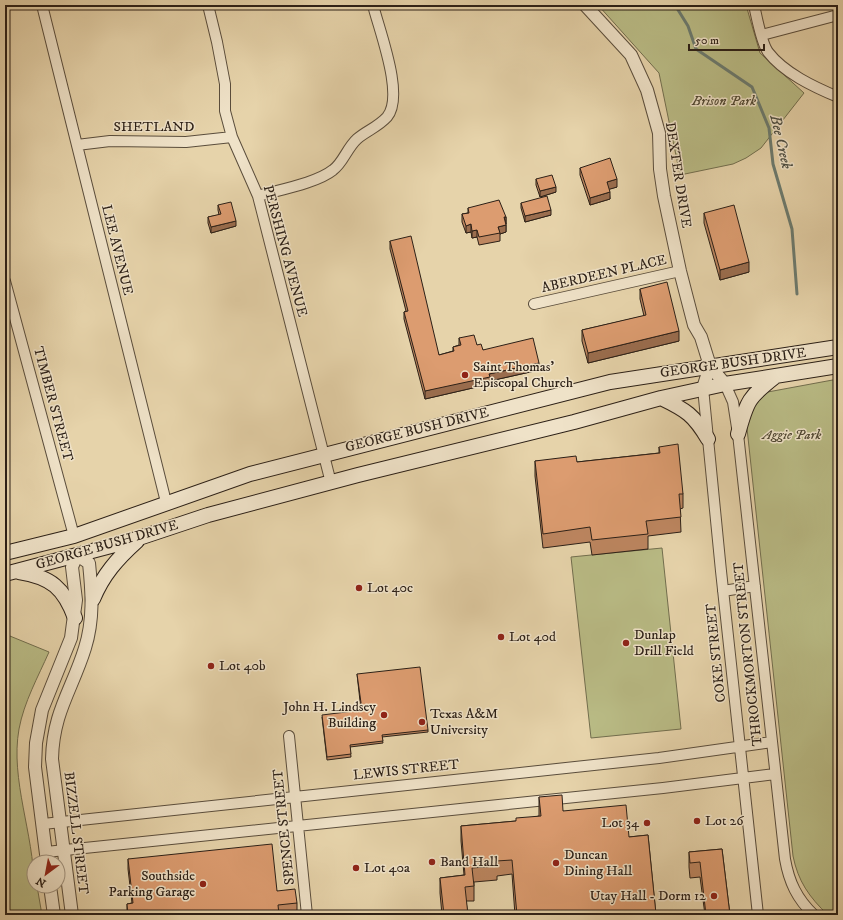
<svg xmlns="http://www.w3.org/2000/svg" width="843" height="920" viewBox="0 0 843 920" font-family="'IM FELL DW Pica',serif">
  <style>
    .green { fill: #b9bb85; stroke: #726e4e }
    .lines { fill: none; stroke-linecap: round; stroke-linejoin: round }
    .stream { stroke: #6c7b6f; stroke-width: 3 }
    .minor-casing { stroke: #5a4d3c; stroke-width: 12 }
    .tertiary-casing { stroke: #5a4d3c; stroke-width: 14 }
    .secondary-casing { stroke: #2c2017; stroke-width: 16 }
    .minor { stroke: #efe2c8; stroke-width: 10 }
    .tertiary { stroke: #efe2c8; stroke-width: 12 }
    .secondary { stroke: #efe2c8; stroke-width: 14 }
    .wall { fill: #bd8660; stroke: #2c2017 }
    .shaded-wall { fill: #9a6d4e; stroke: #2c2017 }
    .building { fill: #dc9c70; stroke: #2c2017 }
    .poi-dot { fill: #8f2418; stroke: #efe2c8; stroke-width: 1.5 }
    .labels { text-anchor: middle; dominant-baseline: central; stroke-width: 3; stroke-linejoin: round; paint-order: stroke }
    .park-label { font-size: 14px; font-style: italic; fill: #4f4732; stroke: #efe2c8 }
    .street-label { font-size: 14px; fill: #2c2017; stroke: #efe2c8 }
    .poi-label { font-size: 14px; fill: #2c2017; stroke: #efe2c8; text-anchor: start }
    .water-label { font-size: 15px; font-style: italic; fill: #4c4e43; stroke: #efe2c8 }
  </style>
  <rect width="100%" height="100%" fill="#e6d3aa"/>
  <filter id="stains"><feTurbulence type="fractalNoise" baseFrequency=".005" numOctaves="4"/><feColorMatrix values="0 0 0 0 .2 0 0 0 0 .09 0 0 0 0 .02 0 0 0 .5 -.17"/></filter>
  <radialGradient id="worn" r=".72"><stop offset=".6" stop-color="#630" stop-opacity="0"/><stop offset="1" stop-color="#630" stop-opacity=".3"/></radialGradient>
  <path class="green" d="M598,5H746L760,53L804,93L761,148L746,158L733,164L680,175L659,73Z
    M838,379V915H828C809,897 798,881 793,856L746,419L757,394Z
    M662,548L681,729L591,738L571,557Z
    M5,634L49,652C38,677 24,702 19,729C10,780 34,834 34,886H37L42,915H5Z"/>
  <g class="lines">
    <path class="stream" d="M675,5L688,26L696,49L752,87L769,128L773,164L792,229L797,294"/>
    <defs>
      <path id="minor" d="M42,5L166,502
        M208,5L217,42L225,84V111L232,137L258,196L331,483
        M754,5C757,18 761,42 768,52C784,73 814,87 838,97
        M762,35L838,15
        M77,145L110,141L186,142L232,137
        M258,196C278,190 317,183 333,170C343,163 347,148 357,139C366,131 378,127 387,117C405,96 379,30 373,5
        M5,281L74,536
        M534,304L680,271
        M725,384L733,402L738,434L785,859C789,882 797,899 814,915
        M703,388L721,571L758,915
        M723,591L755,586
        M289,736L307,915
        M43,824L659,758L772,742
        M46,852L663,788L775,774"/>
      <path id="tertiary" d="M585,5L631,55L647,90L659,133L660,169L664,196L680,271L694,325L701,337L710,366L725,384
        M703,388L710,366
        M47,862L35,767L36,743L42,710L71,638L76,600L72,567L77,555
        M50,886L54,915
        M72,915L52,759C53,712 72,690 85,648C94,619 92,592 89,563L77,555"/>
      <path id="secondary" d="M661,398C686,410 694,415 708,439
        M738,434C747,400 749,397 776,376
        M5,553L74,536L250,474L610,382L838,347
        M19,572C51,577 64,588 75,618
        M5,574L130,541L208,515L358,475L574,422L661,398L725,384L838,366
        M93,599C103,575 117,559 137,541"/>
    </defs>
    <use href="#minor" class="minor-casing"/>
    <use href="#tertiary" class="tertiary-casing"/>
    <use href="#secondary" class="secondary-casing"/>
    <use href="#minor" class="minor"/>
    <use href="#tertiary" class="tertiary"/>
    <use href="#secondary" class="secondary"/>
  </g>
  <path class="wall" d="M580,168L617,187L609,189L610,199L590,205L580,175Z
    M536,179L556,192L540,197L536,185Z
    M521,203L551,215L525,222L521,208Z
    M218,205L236,226L211,233L208,223V217L219,215L218,210Z
    M468,208L506,217V232L500,234V241L479,245L477,237L472,238L471,232L466,233L462,222V214L468,213Z
    M704,213L749,272L720,280L704,223Z
    M390,241L439,355L453,351V347L459,345V338L477,345L483,350L539,370L490,381V384L425,399L404,319V312L406,311L390,249Z
    M640,289L679,341L588,363L582,341V330L644,316L640,299Z
    M659,447L683,494V508L680,509L681,532L648,536V549L592,555L590,542L543,548L535,476V461L577,462L659,453Z
    M357,674L428,730V732L382,737L383,743L350,747L351,757L327,760L322,717L361,710Z
    M539,797L563,811L629,837L648,835L656,915H515L512,874L497,876V880L474,882V901H466L468,915H442L440,893V878L464,875L461,841V826L516,821L539,816Z
    M722,849L730,915H705L700,877L690,878L689,867V852Z
    M128,859L277,891L297,903V913L279,915H127V904L132,903L128,869Z"/>
  <path class="shaded-wall" d="M617,179V187L607,190V182Z
    M556,187V192L540,197V191Z
    M610,192V199L590,205V198Z
    M551,210V215L525,222V216Z
    M504,217H506V224Z
    M236,221V226L211,233V227Z
    M471,224V232L466,233V226Z
    M506,225V232L500,234L498,227Z
    M477,230V237L472,238V231Z
    M749,262V272L720,280V270Z
    M679,331V341L588,363V353Z
    M539,363V370L490,381V384L425,399V391L489,374Z"/>
  <path class="building" d="M610,158L617,179L607,182L610,192L590,198L580,168Z
    M552,175L556,187L540,191L536,179Z
    M547,196L551,210L525,216L521,203Z
    M499,200L506,217H504L506,225L498,227L500,233L479,237L477,230L472,231L471,224L466,226L462,214L469,213L468,208Z
    M231,202L236,221L211,227L208,217L221,214L218,205Z
    M734,205L749,262L720,270L704,213Z
    M411,236L439,355L454,351L453,347L461,345L459,338L474,335L477,345L481,344L483,350L533,338L539,363L489,374L490,377L425,391L404,312L408,311L390,241Z
    M667,282L679,331L588,353L582,330L646,315L640,289Z
    M678,444L683,494H679L681,517L646,521L648,534L592,540L590,527L543,534L535,461L576,456L577,462L660,453L659,447Z
    M420,667L428,730L382,735L383,741L350,745L351,754L327,757L322,715L362,710L357,674Z
    M562,795L563,811L626,805L629,837L648,835L656,914L647,915H517L512,860L496,861L497,866L472,868L474,886L465,887L468,915H444L440,878L465,875L461,826L516,821V818L541,816L539,797Z
    M272,844L277,891L295,889L297,903L278,905L279,915H128L127,904L133,903L128,859Z
    M722,849L730,915H706L700,862L690,863L689,852Z"/>
  <g class="poi-dot">
    <circle cx="465" cy="375" r="4"/>
    <circle cx="359" cy="588" r="4"/>
    <circle cx="501" cy="637" r="4"/>
    <circle cx="626" cy="643" r="4"/>
    <circle cx="211" cy="666" r="4"/>
    <circle cx="384" cy="715" r="4"/>
    <circle cx="422" cy="722" r="4"/>
    <circle cx="697" cy="821" r="4"/>
    <circle cx="647" cy="823" r="4"/>
    <circle cx="432" cy="862" r="4"/>
    <circle cx="556" cy="863" r="4"/>
    <circle cx="356" cy="868" r="4"/>
    <circle cx="203" cy="884" r="4"/>
    <circle cx="714" cy="896" r="4"/>
  </g>
  <g class="labels">
    <g class="park-label">
      <text x="724" y="101">Brison Park</text>
      <text x="792" y="435">Aggie Park</text>
    </g>
    <g class="street-label">
      <text x="154" y="127">SHETLAND</text>
      <text transform="translate(678 175) rotate(81)">DEXTER DRIVE</text>
      <text transform="translate(117 250) rotate(76)">LEE AVENUE</text>
      <text transform="translate(285 251) rotate(75)">PERSHING AVENUE</text>
      <text transform="translate(604 274) rotate(-13)">ABERDEEN PLACE</text>
      <text transform="translate(733 363) rotate(-8)">GEORGE BUSH DRIVE</text>
      <text transform="translate(53 404) rotate(75)">TIMBER STREET</text>
      <text transform="translate(417 430) rotate(-14)">GEORGE BUSH DRIVE</text>
      <text transform="translate(107 545) rotate(-16)">GEORGE BUSH DRIVE</text>
      <text transform="translate(716 653) rotate(-96)">COKE STREET</text>
      <text transform="translate(748 654) rotate(-96)">THROCKMORTON STREET</text>
      <text transform="translate(406 770) rotate(-6)">LEWIS STREET</text>
      <text transform="translate(284 827) rotate(-96)">SPENCE STREET</text>
      <text transform="translate(76 833) rotate(83)">BIZZELL STREET</text>
    </g>
    <g class="poi-label">
      <text x="473" y="367">Saint Thomas'<tspan x="473" dy="16">Episcopal Church</tspan></text>
      <text x="367" y="588">Lot 40c</text>
      <text x="634" y="635">Dunlap<tspan x="634" dy="16">Drill Field</tspan></text>
      <text x="509" y="637">Lot 40d</text>
      <text x="219" y="666">Lot 40b</text>
      <text x="376" y="707" text-anchor="end">John H. Lindsey<tspan x="376" dy="16">Building</tspan></text>
      <text x="430" y="714">Texas A&amp;M<tspan x="430" dy="16">University</tspan></text>
      <text x="705" y="821">Lot 26</text>
      <text x="639" y="823" text-anchor="end">Lot 34</text>
      <text x="564" y="855">Duncan<tspan x="564" dy="16">Dining Hall</tspan></text>
      <text x="440" y="862">Band Hall</text>
      <text x="364" y="868">Lot 40a</text>
      <text x="195" y="876" text-anchor="end">Southside<tspan x="195" dy="16">Parking Garage</tspan></text>
      <text x="706" y="896" text-anchor="end">Utay Hall - Dorm 12</text>
    </g>
    <g class="water-label">
      <text transform="translate(781 142) rotate(77)">Bee Creek</text>
    </g>
  </g>
  <rect width="843" height="920" fill="none" stroke="#e6d3aa" stroke-width="20"/>
  <rect x="6" y="6" width="831" height="908" fill="none" stroke="#2c2017" stroke-width="2"/>
  <rect x="10" y="10" width="823" height="900" fill="none" stroke="#2c2017"/>
  <g transform="translate(46 874) rotate(212)"><circle r="19" fill="#efe2c8" stroke="#a19481"/>
  <path d="M0-3L7 15L0 10L-7 15Z" fill="#8f2418"/>
  <text y="-6" font-size="11" font-weight="bold" text-anchor="middle" fill="#2c2017">N</text>
  </g>
  <path d="M689 44v6h75v-6" fill="none" stroke="#2c2017" stroke-width="2"/>
  <text x="695" y="44" font-size="12" fill="#2c2017" stroke="#efe2c8" stroke-width="3" paint-order="stroke">50 m</text>
  <rect width="100%" height="100%" filter="url(#stains)"/>
  <rect width="100%" height="100%" fill="url(#worn)"/>
</svg>
